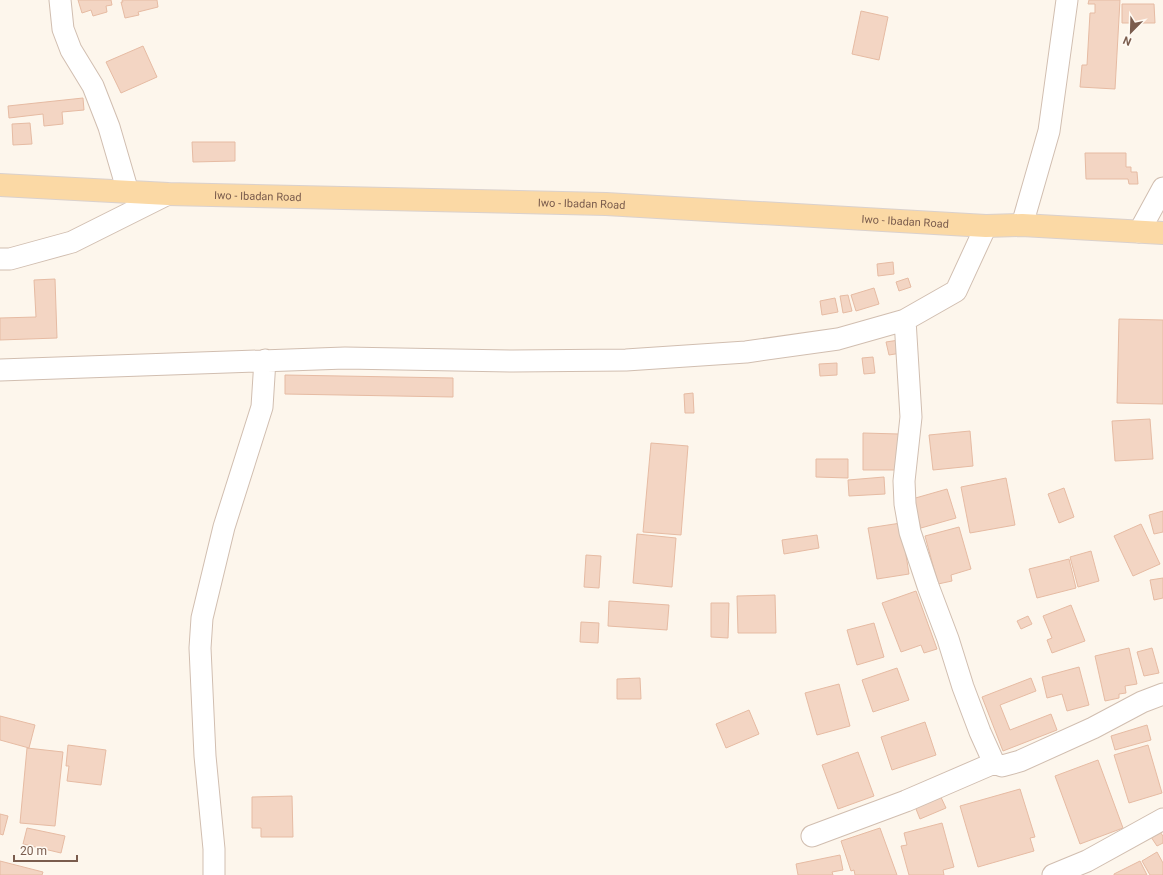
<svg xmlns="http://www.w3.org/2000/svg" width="1163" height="875" viewBox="0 0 1163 875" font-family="Roboto,sans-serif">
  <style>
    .building { fill: #f3d5c3; stroke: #e6bba3 }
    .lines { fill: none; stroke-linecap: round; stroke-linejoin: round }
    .minor-casing { stroke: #d1beb0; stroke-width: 23 }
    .primary-casing { stroke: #dad1cd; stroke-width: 24 }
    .minor { stroke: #fff; stroke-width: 21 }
    .primary { stroke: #fbd9a5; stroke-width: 22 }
    .labels { text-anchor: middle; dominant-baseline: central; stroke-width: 3; stroke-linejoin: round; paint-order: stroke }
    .street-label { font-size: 11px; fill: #7a5c4d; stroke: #fffaf3 }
  </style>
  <rect width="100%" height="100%" fill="#fdf6ec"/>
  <path class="building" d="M78,0H111L112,5L106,6L107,12L93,16L91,10L82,13Z
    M122,0H157L158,7L138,12L139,15L125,18L121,2H123Z
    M1089,0H1120L1115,89L1080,87L1082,65H1087L1090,13H1095V4H1088Z
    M1122,4H1154L1155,23H1122Z
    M861,11L888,17L879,60L852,54Z
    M143,46L157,77L121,93L106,62Z
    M83,98L84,110L62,112L63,124L44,126L43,114L9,118L8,106Z
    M30,123L32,144L13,145L12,124Z
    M192,142H235V161L193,162Z
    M1085,153H1126V167H1131V172H1137L1138,184H1129L1128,179H1086Z
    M893,262L894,274L878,276L877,264Z
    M908,278L911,287L899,291L896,282Z
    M55,279L57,338L0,340V318L36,317L34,280Z
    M874,288L879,304L856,311L851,295Z
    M848,295L852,311L843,313L840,296Z
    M835,298L838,312L822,315L820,301Z
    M1119,319L1163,320V404L1117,403Z
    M899,340L901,353L889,355L886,342Z
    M873,357L875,373L864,374L862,358Z
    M837,363V375L820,376L819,364Z
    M285,375L453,378V397L285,394Z
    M693,393L694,413H685L684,394Z
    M1150,419L1153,459L1115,461L1112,421Z
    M970,431L973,466L933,470L929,435Z
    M863,433L899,434L898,470H863Z
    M651,443L688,446L681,535L643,532Z
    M816,459H848V478L816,477Z
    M884,477L885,494L849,496L848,480Z
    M1006,478L1015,525L970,533L961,487Z
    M1064,488L1074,517L1059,523L1048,494Z
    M947,489L956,518L921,528L912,499Z
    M1163,511V532L1154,534L1149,515Z
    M901,523L909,574L877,579L868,528Z
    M1141,524L1160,564L1133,576L1114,536Z
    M959,527L971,569L951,575L952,581L938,584L925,536Z
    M637,534L676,538L672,587L633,583Z
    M817,535L819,548L784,554L782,540Z
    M1091,551L1099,581L1078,587L1070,557Z
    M586,555L601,556L599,588L584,587Z
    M1069,559L1076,588L1037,598L1029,569Z
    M1163,578V598L1154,600L1150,580Z
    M916,591L937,649L924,653L921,645L901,652L882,603Z
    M775,595L776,633H738L737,596Z
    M609,601L669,605L667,630L608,626Z
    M711,603H729L728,638L711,637Z
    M1071,605L1085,641L1052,653L1047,640L1052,638L1043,616Z
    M1028,616L1032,624L1021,629L1017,621Z
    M581,622L599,623L598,643L580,642Z
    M874,623L884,657L857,665L847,630Z
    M1129,648L1137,684L1125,686L1126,693L1119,694V698L1105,701L1095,656Z
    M1152,648L1159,673L1144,676L1137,652Z
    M1079,667L1089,705L1067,711L1062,694L1047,698L1042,677Z
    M897,668L909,700L873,712L862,680Z
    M640,678L641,699H617V679Z
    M1031,678L1036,691L1000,705L1010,730L1051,714L1057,730L1003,751L982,697Z
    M839,684L850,726L817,735L805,693Z
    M749,710L759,734L726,748L716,724Z
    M0,716L35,725L29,748L0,740Z
    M925,722L936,755L892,770L881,737Z
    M1147,725L1151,740L1115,750L1111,736Z
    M68,745L106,750L101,785L67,781L69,766H66Z
    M1148,745L1162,793L1129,803L1114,755Z
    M27,748L63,752L55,826L20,823Z
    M858,752L874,796L838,809L822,765Z
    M1098,760L1123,828L1080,844L1055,776Z
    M1020,789L1035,837L1030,838L1034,851L978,867L960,806Z
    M939,793L946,808L920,819L914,804Z
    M292,796L293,837H261V828H252V797Z
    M0,814L8,816L3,835L0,834Z
    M942,823L954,867L943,870L944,875H909L901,846L907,845L904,833Z
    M27,828L65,836L61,853L23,844Z
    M880,828L897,875H855L854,870L851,871L841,841Z
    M1160,832L1163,836V843L1157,846L1151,837Z
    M1157,852L1163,863V875H1150L1142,861Z
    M840,855L843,870L832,872L833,875H798L796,864Z
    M0,861L43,872L42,875H0Z
    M1140,861L1147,875H1114V874Z"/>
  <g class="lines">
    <defs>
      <path id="minor" d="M60,0L63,29L71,50L93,86L109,127L128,192
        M1022,225L1049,131L1067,0
        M1139,232L1163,188
        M0,259H10L72,242L168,194
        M905,320L911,417L904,481L905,504L910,532L928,586L948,639L963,687L980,732L994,763L1002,766L1020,761L1093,728L1142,702L1163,694
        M0,370L345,358L513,361L626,360L746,352L838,339L905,320L956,291L986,226
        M812,836L906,801L994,763
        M214,875V849L205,756L200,648L202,618L224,527L262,407L265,360
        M1053,875L1087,861L1163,819"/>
      <g id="primary">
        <path id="s1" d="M0,185L168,194L606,204L986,226L1022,225L1163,233"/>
      </g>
    </defs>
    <use href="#minor" class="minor-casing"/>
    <use href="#primary" class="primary-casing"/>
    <use href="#minor" class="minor"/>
    <use href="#primary" class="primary"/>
  </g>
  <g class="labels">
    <g class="street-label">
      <text stroke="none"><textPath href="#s1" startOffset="258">Iwo - Ibadan Road</textPath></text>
      <text stroke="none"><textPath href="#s1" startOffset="582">Iwo - Ibadan Road</textPath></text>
      <text stroke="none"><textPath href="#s1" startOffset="906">Iwo - Ibadan Road</textPath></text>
    </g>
  </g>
  <g transform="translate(1131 32) rotate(203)" stroke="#fffaf3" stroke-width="3" paint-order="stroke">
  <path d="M0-3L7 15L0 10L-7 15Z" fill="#7a5c4d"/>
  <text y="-6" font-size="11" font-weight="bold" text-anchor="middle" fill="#7a5c4d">N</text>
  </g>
  <path d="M14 855v6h63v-6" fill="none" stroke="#7a5c4d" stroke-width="2"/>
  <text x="20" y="855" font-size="12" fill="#7a5c4d" stroke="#fffaf3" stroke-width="3" paint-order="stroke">20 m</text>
</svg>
